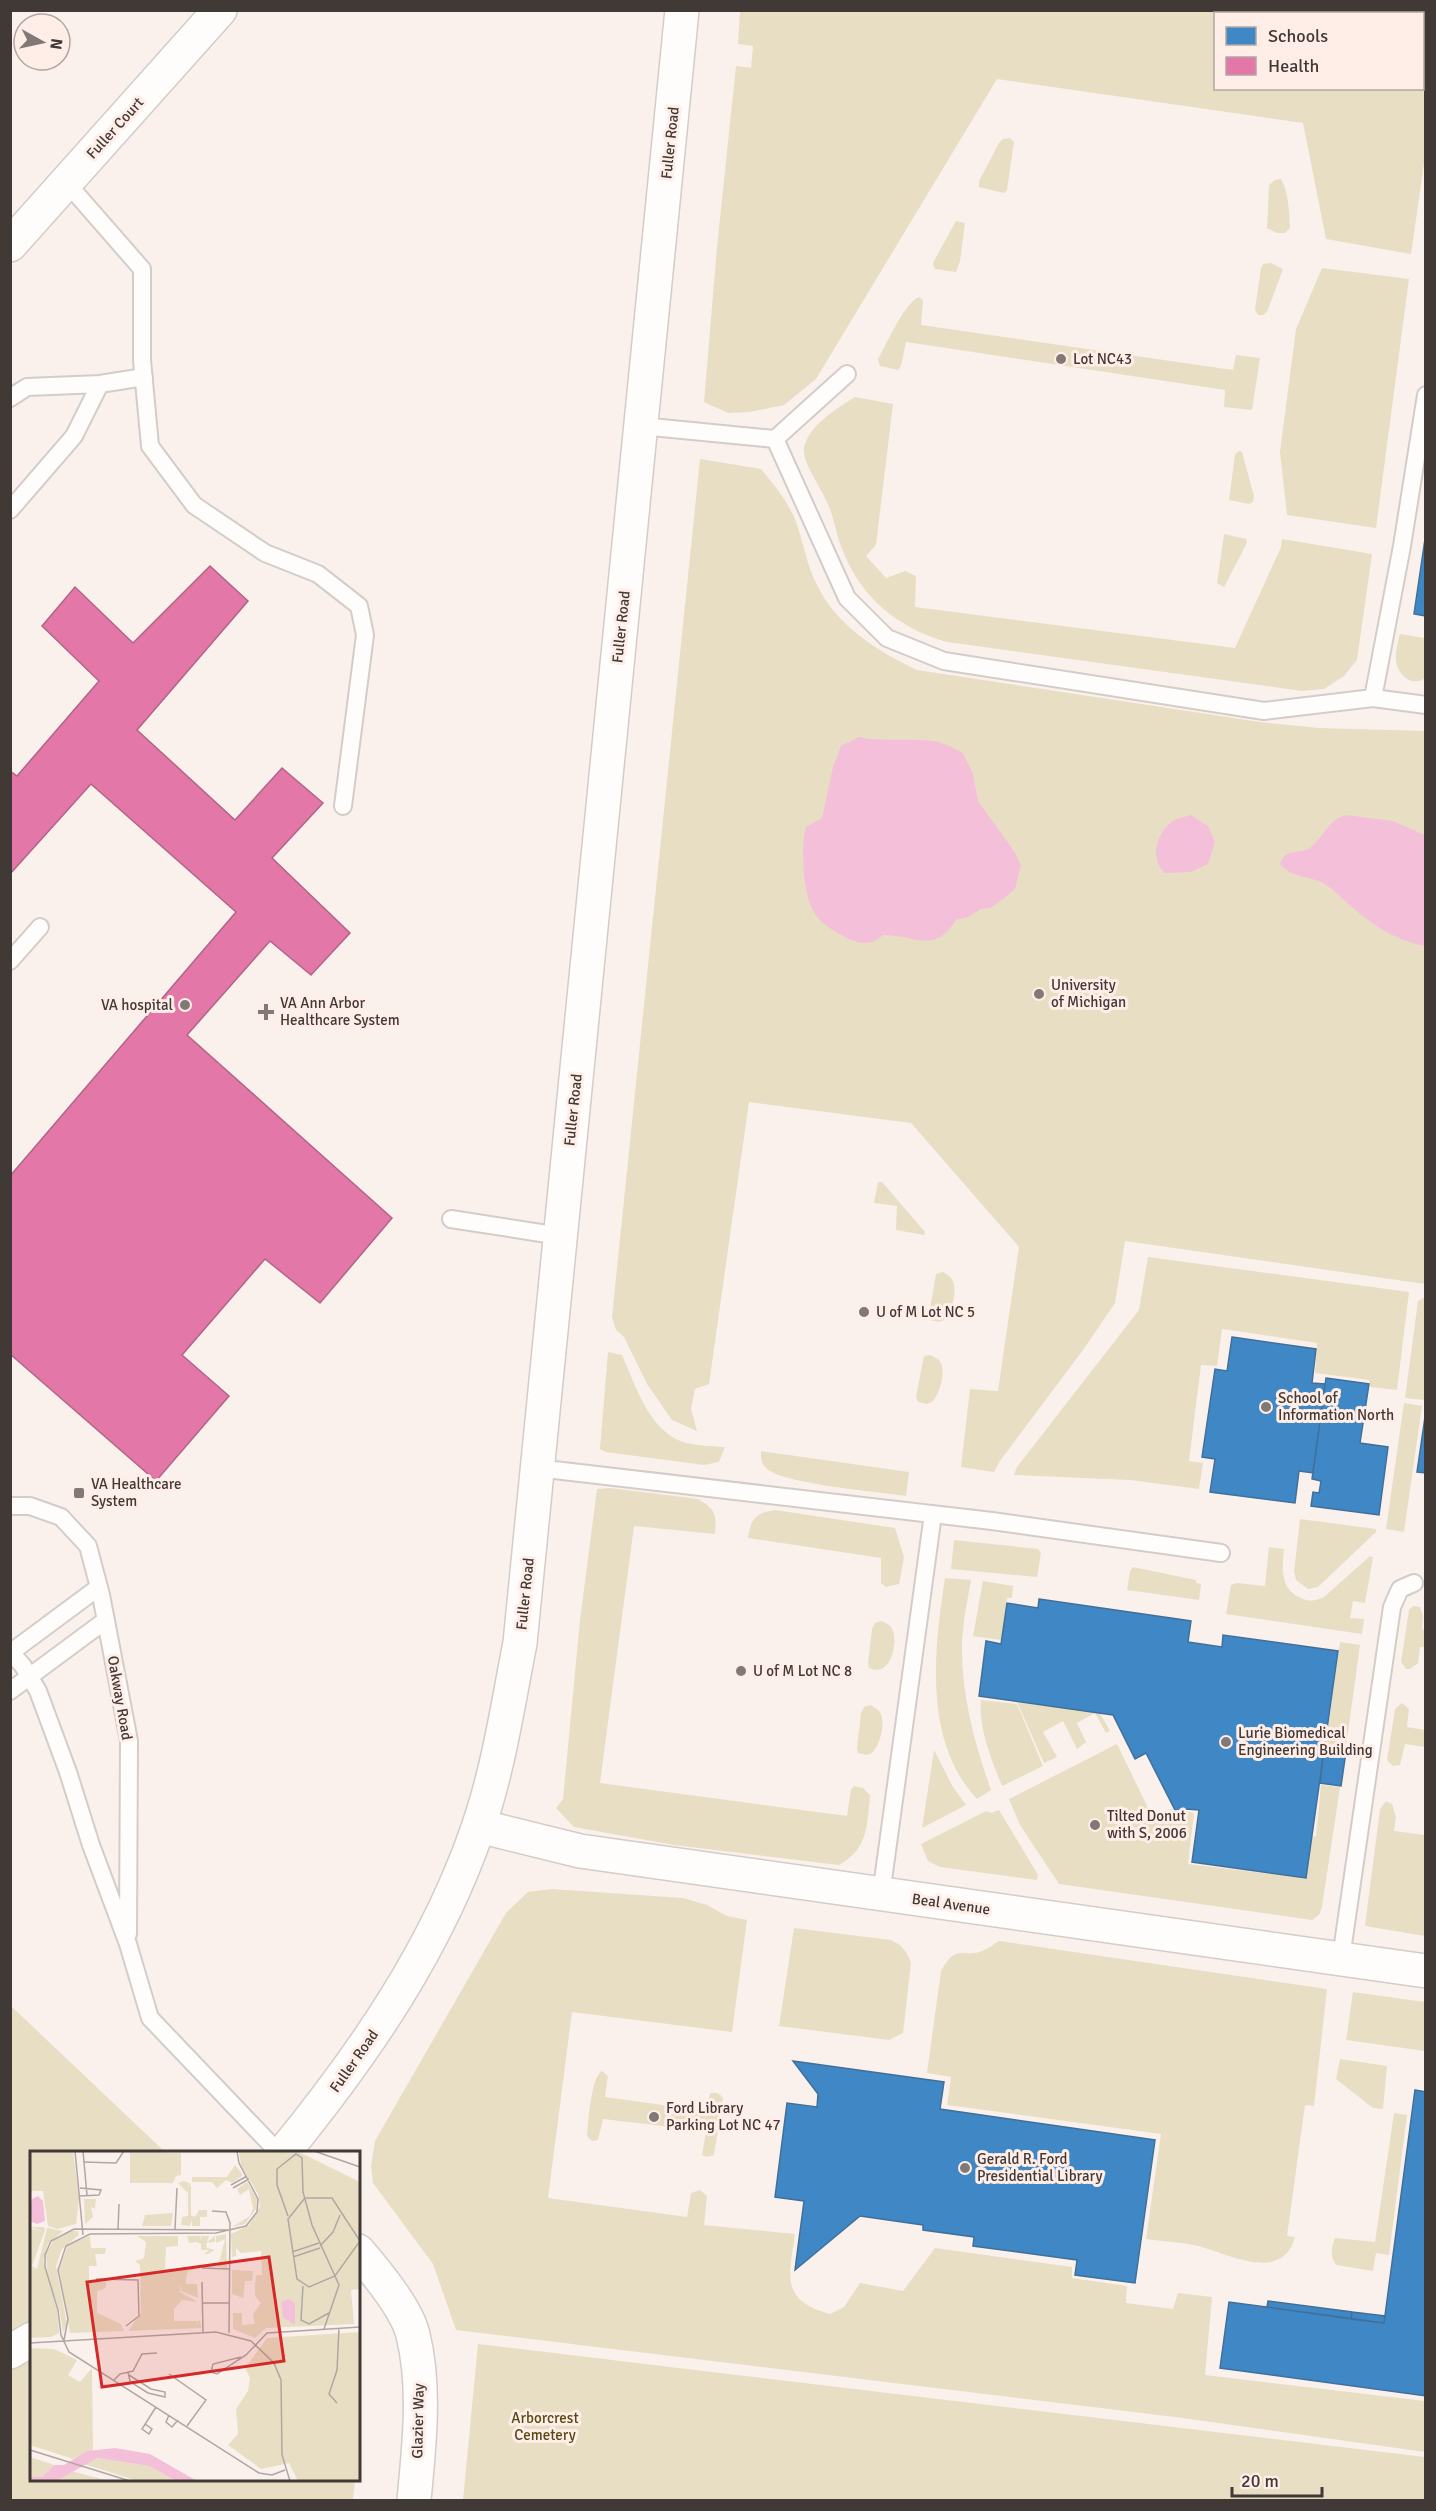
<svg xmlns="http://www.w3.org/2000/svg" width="1436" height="2511" viewBox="0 0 1436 2511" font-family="Signika,sans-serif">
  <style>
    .green { fill: #e8dec4; fill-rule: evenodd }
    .water { fill: #f4c0d9 }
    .schools { fill: #3f88c5; stroke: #40709a; stroke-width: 1.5 }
    .health { fill: #e377a8; stroke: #b26486; stroke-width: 1.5 }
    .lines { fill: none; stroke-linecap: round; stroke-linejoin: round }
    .service-casing { stroke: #d4ccc9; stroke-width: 20 }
    .tertiary-casing { stroke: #d4ccc9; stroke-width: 36 }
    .secondary-casing { stroke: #d4ccc9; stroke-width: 36 }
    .service { stroke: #fefdfc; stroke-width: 16 }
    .tertiary { stroke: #fefdfc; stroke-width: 33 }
    .secondary { stroke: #fefdfc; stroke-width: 33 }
    .poi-dot { fill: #827976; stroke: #ffeee8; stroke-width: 2 }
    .labels { text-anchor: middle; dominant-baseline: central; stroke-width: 6; stroke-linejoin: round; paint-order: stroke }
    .street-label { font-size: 15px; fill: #413936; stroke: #ffeee8 }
    .poi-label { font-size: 15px; fill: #413936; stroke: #ffeee8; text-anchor: start }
    .park-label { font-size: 15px; fill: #574911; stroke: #ffeee8 }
    .inset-road { fill: none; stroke: #b0a7a4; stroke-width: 1.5 }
    .view { fill: #d62828; fill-opacity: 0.15; stroke: #d62828; stroke-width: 3 }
    .inset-edge { fill: none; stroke: #413936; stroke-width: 3 }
  </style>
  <rect width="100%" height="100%" fill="#faf1ed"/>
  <path class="green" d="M740,11H1425V157L1411,254L1326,239L1303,123L997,79L816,379L784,405L749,412L728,413L704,402L717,247L736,66L751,68L753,46L738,44ZM1216,14H1422V88H1216Z
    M1010,138L1014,142L1007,190L1004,193L979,187V181L999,143L1003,139Z
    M1281,179C1289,193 1289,213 1290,228L1285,233H1277L1267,228L1269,185L1275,180Z
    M956,221L965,223L960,261L956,272L935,269L933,264L935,259Z
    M1271,263L1283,269L1267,312L1263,315H1258L1255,310L1261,268L1263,264Z
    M1322,268L1409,279L1376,528L1287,515L1280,452L1296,329Z
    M919,297L923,300L921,325L1233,370L1236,355L1260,358L1252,410L1224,407L1225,390L906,342L901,366L898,370L880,366L878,359C886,345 905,302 919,297Z
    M855,397L893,404L876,545L866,556L886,578L905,571L916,576L915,607L1235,648L1281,547L1282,539L1372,554L1357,660L1344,676L1324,689L1302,691L947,642C898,628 861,598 842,549C836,534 834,517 827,502C821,488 802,462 804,448C808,426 837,408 855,397Z
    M1239,451L1242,452L1254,496L1253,502L1249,504L1229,500L1235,454Z
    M700,459L761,469C774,485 787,500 795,519C803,540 806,564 817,585C837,626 877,651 917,670L1260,722L1319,728L1425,731V1284L1125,1241L1115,1303L1083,1350L1000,1461L994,1472L961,1467L970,1389L998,1391L1019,1247L911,1123L749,1102L709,1384L695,1389L691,1409L697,1431L672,1420L647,1384L624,1337L616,1330L612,1317Z
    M1224,534L1246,539L1247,543L1224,587L1217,583Z
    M1400,634L1425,638V678C1412,688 1396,674 1396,659C1395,651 1398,642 1400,634Z
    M878,1182H882L925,1232L924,1235L896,1230L897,1206L874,1203Z
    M1148,1257L1409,1292L1397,1390L1370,1387L1369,1380L1315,1373L1317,1343L1222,1329L1217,1366L1201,1365L1189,1461L1203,1463L1199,1489L1130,1480L1014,1475L1017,1467L1139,1310Z
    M943,1272C946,1274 949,1275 951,1278C959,1288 952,1312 944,1320L939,1322L930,1320L929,1314L936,1274Z
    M1425,1297L1426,1389L1424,1400L1405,1398L1418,1301Z
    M608,1352L622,1355C635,1384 649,1431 683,1442C696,1446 712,1446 725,1447L719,1462L704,1465L606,1452L600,1449Z
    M930,1355C931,1355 938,1359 939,1360C947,1370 940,1394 932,1402L927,1404L918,1402L916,1397L924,1356Z
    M1404,1403L1422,1406L1404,1532L1386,1529Z
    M761,1451L909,1472L906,1496C879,1492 782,1484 766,1468C761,1463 761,1458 761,1451Z
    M610,1488L698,1499C715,1509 717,1514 715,1534L634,1526L600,1783L847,1816L851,1790L854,1786L863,1788L870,1795C867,1826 868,1849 839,1865L674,1845L596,1831L574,1827L556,1808L563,1799L580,1620L597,1489Z
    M775,1510L895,1528L904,1557L899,1584L886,1587L881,1583V1558L748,1538C751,1519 755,1513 775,1510Z
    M1300,1519L1376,1529V1532L1318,1587L1308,1589L1296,1580L1294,1572Z
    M954,1540L1038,1549L1041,1553L1037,1577L951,1569Z
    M1269,1547L1284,1549C1282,1569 1280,1589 1301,1598C1309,1602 1316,1601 1324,1597L1370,1556L1373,1557L1365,1603L1353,1601L1350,1618L1364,1619L1362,1634L1226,1614L1231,1585L1237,1583L1265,1586Z
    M1133,1567L1196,1580V1583L1201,1584L1199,1600L1127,1590L1130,1571Z
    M945,1578L971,1580C967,1603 962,1627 962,1649C962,1698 975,1745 991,1790L977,1799C923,1741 934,1649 945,1578Z
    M983,1581L1013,1586L1012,1598H1007L1001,1640L973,1636Z
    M1413,1606L1420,1607L1423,1616L1422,1629L1425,1630L1426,1647H1420L1418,1663L1410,1669H1406L1401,1662L1409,1610Z
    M882,1621C885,1623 889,1624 891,1627C899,1637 893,1679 869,1668L868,1663L872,1629L875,1623Z
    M1340,1642L1360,1645L1346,1747L1326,1744Z
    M981,1700L1017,1704L1043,1766L1002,1786C992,1761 978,1728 981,1700Z
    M1017,1702L1100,1713L1110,1731L1106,1733L1095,1713L1077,1723L1086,1742L1077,1749L1063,1721L1043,1732L1057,1757L1044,1763Z
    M1402,1703L1409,1709L1407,1727L1425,1730V1747L1405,1744L1400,1765L1393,1766L1387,1760L1395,1709Z
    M871,1705C871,1706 879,1710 879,1711C887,1721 880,1745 872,1753L867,1755L858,1753L857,1748L861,1713L864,1707Z
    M1117,1744L1152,1816L1171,1809L1177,1817L1185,1811L1194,1813L1188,1864L1306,1878L1312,1837L1316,1836L1321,1785L1340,1787L1322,1907L1319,1915L1312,1920L1059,1884L1020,1825L1009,1799Z
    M934,1750L953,1787L966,1805L922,1828Z
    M1386,1801L1392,1804L1396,1817L1394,1831L1425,1835V1936L1365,1926L1380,1809Z
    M986,1811L991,1813L999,1810L1038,1875L1037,1880L940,1867L928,1861L921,1844Z
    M551,1889L683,1898L707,1905L727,1916L747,1920L732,2032L572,2012L548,2198L687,2217L691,2193L700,2190L707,2196L704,2225L795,2234C789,2277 780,2300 830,2314L844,2307L860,2283L903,2291L935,2248L1072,2267V2278L1127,2286L1126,2303L1173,2309L1178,2293L1212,2297L1205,2375L1425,2401V2452L1175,2417L456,2330L433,2264L373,2183L371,2166L375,2141L506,1913L528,1892Z
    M794,1928L891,1940C902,1945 907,1951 911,1963L903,2033L889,2040L779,2026Z
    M999,1941L1327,1989L1314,2106L1305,2105L1287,2236L1295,2237C1283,2282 1232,2256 1202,2247C1184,2242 1164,2242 1146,2239L1161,2134L947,2105L951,2077L927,2073L941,1971C957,1942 963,1959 982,1951C988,1949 994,1944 999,1941Z
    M1353,1992L1425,2002V2051L1346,2040Z
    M10,2005L165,2152H32V2480H355L353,2500H11Z
    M1340,2059L1387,2066L1383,2109L1373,2108L1336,2079Z
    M602,2071L608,2076L605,2097L706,2111L710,2093C716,2092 720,2093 723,2098L714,2155L707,2157L702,2155L706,2131L603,2119L598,2140L592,2141L587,2136C588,2123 591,2077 602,2071Z
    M1394,2113L1407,2115L1389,2255L1376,2253L1373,2271L1336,2265C1330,2256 1331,2248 1335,2238L1375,2242Z
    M478,2344L1425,2457V2500H463Z"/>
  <path class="water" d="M859,737C883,742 907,738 932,741C943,742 954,748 963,753L973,774L978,801L1014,851L1021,865L1015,889L1007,896L990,908L981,909L968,917L956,920C934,955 915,935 883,935C871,945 862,945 849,939C814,922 808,910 804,874C803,857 802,843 806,827L822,818L833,767L841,746Z
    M1191,815L1208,826L1215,842L1208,864L1191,872L1165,873C1149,859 1156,833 1173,821C1178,818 1185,817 1191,815Z
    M1346,815L1393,821L1425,835V946C1393,940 1370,923 1346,902C1339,896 1333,889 1325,884C1311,876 1291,878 1280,864C1286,846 1300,856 1311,847C1324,836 1329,819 1346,815Z"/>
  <path class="schools" d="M1426,532V616L1414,614Z
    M1232,1337L1316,1349L1312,1383L1325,1384L1313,1473L1299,1471L1295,1503L1210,1492L1215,1459L1202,1457L1215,1369L1227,1371Z
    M1326,1378L1369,1384L1360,1443L1388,1447L1379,1515L1311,1506L1313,1492L1319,1493L1321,1481L1312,1479Z
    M1426,1410V1473L1417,1472Z
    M1039,1599L1191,1621L1188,1642L1222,1647L1223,1635L1338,1651L1306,1878L1192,1862L1199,1810L1186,1809L1177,1814L1146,1753L1135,1759L1113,1715L979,1696L986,1641L1001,1644L1007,1603L1038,1608Z
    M1324,1749L1346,1752L1341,1786L1320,1783Z
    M793,2061L944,2082L940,2109L1155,2140L1135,2283L1075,2275L1077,2260L973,2246L974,2237L923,2230V2225L860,2216L795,2270L804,2201L775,2197L787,2103L817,2107L818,2094Z
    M1415,2090L1426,2092V2396L1220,2368L1229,2302L1384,2323Z
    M1268,2301L1352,2312L1351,2319L1267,2307Z
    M1352,2312L1385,2316L1384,2323L1351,2319Z"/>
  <path class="health" d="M210,566L248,601L137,730L235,820L282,768L323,803L272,858L350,933L311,975L270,941L187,1035L392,1218L320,1303L265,1259L182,1355L229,1396L156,1481L10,1354V1176L236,912L91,784L10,874V771L17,776L99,681L42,626L75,587L133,643Z"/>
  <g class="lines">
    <defs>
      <path id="service" d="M66,182L142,269V360L150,446L194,505L265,553L318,574L359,606L365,635L343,806
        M10,398L27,387L100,384L144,377
        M641,426L775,439L847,374
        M775,439L847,598L887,638L944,661L1264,711L1373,698L1402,546L1426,395
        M10,510L74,436L100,384
        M1373,698L1426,705
        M10,961L40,927
        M451,1219L560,1236
        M537,1468L992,1521L1221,1553
        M10,1506H30L61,1517L88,1546L101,1595L129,1741L128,1934
        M10,1651L23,1666L38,1691L68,1772L91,1845L128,1944L150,2018L278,2152
        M10,1653L99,1587
        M10,1691L106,1620
        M881,1895L933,1514
        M1341,1958L1392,1607L1400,1589L1414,1583"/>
      <path id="tertiary" d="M10,245L220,10
        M479,1826L580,1851L1426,1971
        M358,2251C376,2272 407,2309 413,2335C426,2388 419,2447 414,2500"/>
      <path id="secondary" d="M284,2152C364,2054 438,1947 479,1825C499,1766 508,1704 520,1643L682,10
        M10,2352L32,2339"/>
    </defs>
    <use href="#service" class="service-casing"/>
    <use href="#tertiary" class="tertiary-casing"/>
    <use href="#secondary" class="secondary-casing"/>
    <use href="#service" class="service"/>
    <use href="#tertiary" class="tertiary"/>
    <use href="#secondary" class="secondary"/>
  </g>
  <g class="poi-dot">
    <circle cx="1061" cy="359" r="6"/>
    <circle cx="1039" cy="994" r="6"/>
    <circle cx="185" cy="1005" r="6"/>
    <path d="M263 1003h6v6h6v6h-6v6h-6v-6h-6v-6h6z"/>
    <circle cx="864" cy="1312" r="6"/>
    <circle cx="1266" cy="1407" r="6"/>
    <rect x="73" y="1487" width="12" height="12" rx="3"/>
    <circle cx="741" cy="1671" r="6"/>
    <circle cx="1226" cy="1742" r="6"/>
    <circle cx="1095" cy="1825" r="6"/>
    <circle cx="654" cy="2117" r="6"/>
    <circle cx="965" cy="2168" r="6"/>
  </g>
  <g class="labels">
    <g class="street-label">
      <text transform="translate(115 128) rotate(-48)">Fuller Court</text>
      <text transform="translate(670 143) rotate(-84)">Fuller Road</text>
      <text transform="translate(621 627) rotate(-84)">Fuller Road</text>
      <text transform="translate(573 1110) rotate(-84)">Fuller Road</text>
      <text transform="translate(525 1594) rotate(-84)">Fuller Road</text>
      <text transform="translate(120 1698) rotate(80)">Oakway Road</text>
      <text transform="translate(951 1904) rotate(8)">Beal Avenue</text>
      <text transform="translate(354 2061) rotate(-55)">Fuller Road</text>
      <text transform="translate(418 2421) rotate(-89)">Glazier Way</text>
    </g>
    <g class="poi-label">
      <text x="1073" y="359">Lot NC43</text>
      <text x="1051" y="985">University<tspan x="1051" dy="17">of Michigan</tspan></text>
      <text x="280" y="1003">VA Ann Arbor<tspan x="280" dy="17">Healthcare System</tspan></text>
      <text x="173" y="1005" text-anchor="end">VA hospital</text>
      <text x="876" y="1312">U of M Lot NC 5</text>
      <text x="1278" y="1398">School of<tspan x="1278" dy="17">Information North</tspan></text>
      <text x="91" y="1484">VA Healthcare<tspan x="91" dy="17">System</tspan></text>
      <text x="753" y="1671">U of M Lot NC 8</text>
      <text x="1238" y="1733">Lurie Biomedical<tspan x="1238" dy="17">Engineering Building</tspan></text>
      <text x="1107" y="1816">Tilted Donut<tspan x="1107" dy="17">with S, 2006</tspan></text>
      <text x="666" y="2108">Ford Library<tspan x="666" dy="17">Parking Lot NC 47</tspan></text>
      <text x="977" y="2159">Gerald R. Ford<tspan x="977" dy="17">Presidential Library</tspan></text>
    </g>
    <g class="park-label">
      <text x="545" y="2418">Arborcrest<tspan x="545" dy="17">Cemetery</tspan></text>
    </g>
  </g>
  <g transform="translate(30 2151)">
    <rect width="330" height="330" fill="#faf1ed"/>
    <path d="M0,0H43L49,48L46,73L27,78L18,75L13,40H0ZM100,0L151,2V24L146,25L143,32H100ZM209,0H267L330,31V138L321,139L324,173L236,177L225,187L203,178V162H212V174L225,173L223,163L231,152L225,145V135L226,124H232L231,100L211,102L206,97V105L202,106L201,83L219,74L230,55L228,43L211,14ZM205,14L213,24L202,32L196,29L187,37L182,31H162V26H197ZM154,30L161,33L155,39L161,34V64L165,66L169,59H177V66H170V75H162V69L160,75L151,74L152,66L158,65V41L148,36L155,39L148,32ZM217,31L227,48L226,58L215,73L202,76L220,65L223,57L219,38L210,44L207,38ZM54,48H66L65,58L61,56L63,66L55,73ZM143,62L141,75H112L115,64ZM0,76H14L15,79L2,115L7,118L17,77L33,80L18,93L13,109L27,159L29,182L21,186L0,187V78L10,79ZM41,80H48L49,84L32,98L26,115L37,173L33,182L30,161L17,121L16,102L24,89ZM196,83L197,117L188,116L195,88L186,92V85ZM60,85L61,97H76L75,103H65L67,115H59V130L76,131V137L67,140V162L91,173L94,180L40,182L29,118L38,94ZM107,85H148V95L136,96L135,118H168L158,120L156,127V133H167L168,147L151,140L150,132V141L168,151L152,149L144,158V170H168L166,175L170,168L171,177L98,180L111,162L110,114L105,110L114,107L116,91ZM157,85H170V89L171,85H179L177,91L185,85V91L176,92L177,97L185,99L178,103H174L179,99H171V93L166,91L159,92ZM202,119L223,120L222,130H215L213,147L202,143ZM330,181V330H268L259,312L231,318L198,294L208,283L206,258L218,240L220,227L215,217L237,187ZM0,197L24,198L47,209L38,224L50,231L62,217L63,299L43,308L0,294ZM0,306L24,314L12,326H0ZM67,307L119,315L146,330H108L54,313ZM42,321H45L79,330H27Z" fill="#e8dec4"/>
    <path d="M8,45L13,50L15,70L7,73L0,70V58L2,48ZM259,148L265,152V174L253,166L251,151ZM85,297L120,303L167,330H146L119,315L67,307L27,330H0V326H12L24,314H34L57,300Z" fill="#f4c0d9"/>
    <path class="inset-road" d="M45,0L53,84M53,0L57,44M284,0L330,16M53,11L86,12L94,0M201,34L217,25M50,37L71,39L69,44L50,45M203,37L219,28M275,47H302L330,90L305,125L279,136L267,128L258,68ZM182,60L196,61L200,72L199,182M258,65L247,34V18L266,3L272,7L273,41L282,74L309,134L294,178M145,78L147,37M88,79L89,53M201,79L44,78L21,90L15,104V116L28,159L31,184L39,201L229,322L242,324L255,319M290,95L303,81L310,64M262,101L289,92M263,106L290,97M172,117L200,118M66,128L108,129L109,165L96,175M172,131L173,182M273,135L271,169L279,173L299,162M172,152H200M34,189L38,168L28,119L36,95L60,83L186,82L216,75L227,61L228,48L209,12L207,0M0,192L186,181L221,190L244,212L251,229L252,304L260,330M211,206L183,213L181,221L187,223L216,204L237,182L330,176M98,221L100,230L102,232L118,242L135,246V241L121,238L99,224M139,223L176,249L157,275M84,229L90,223L103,220L112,203L127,202M307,252L299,243L307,219L309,177M139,264L136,271L142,276L148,269M115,273L122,278L119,283L112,278L126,256M0,299L100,330"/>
    <path class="view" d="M239,106L254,210L72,236L57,131Z"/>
    <rect width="330" height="330" class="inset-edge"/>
  </g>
  <rect width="1436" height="2511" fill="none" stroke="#413936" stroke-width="24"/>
  <rect x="1214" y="12" width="210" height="78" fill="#ffeee8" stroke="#b3a6a1" stroke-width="1.5"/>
  <rect x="1226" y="27" width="30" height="18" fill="#3f88c5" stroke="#b3a6a1" stroke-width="1.5"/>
  <text x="1268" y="42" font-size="18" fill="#413936">Schools</text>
  <rect x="1226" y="57" width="30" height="18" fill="#e377a8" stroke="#b3a6a1" stroke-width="1.5"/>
  <text x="1268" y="72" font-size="18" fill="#413936">Health</text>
  <g transform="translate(42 42) rotate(98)"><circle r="28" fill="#ffeee8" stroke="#b3a6a1" stroke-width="1.5"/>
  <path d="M0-4.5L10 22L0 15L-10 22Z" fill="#827976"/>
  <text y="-9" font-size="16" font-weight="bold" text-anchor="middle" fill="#413936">N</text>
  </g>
  <path d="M1232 2487v9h90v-9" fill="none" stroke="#413936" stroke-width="3"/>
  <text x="1241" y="2487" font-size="18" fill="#413936" stroke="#ffeee8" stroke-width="4.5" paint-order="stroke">20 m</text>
</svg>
